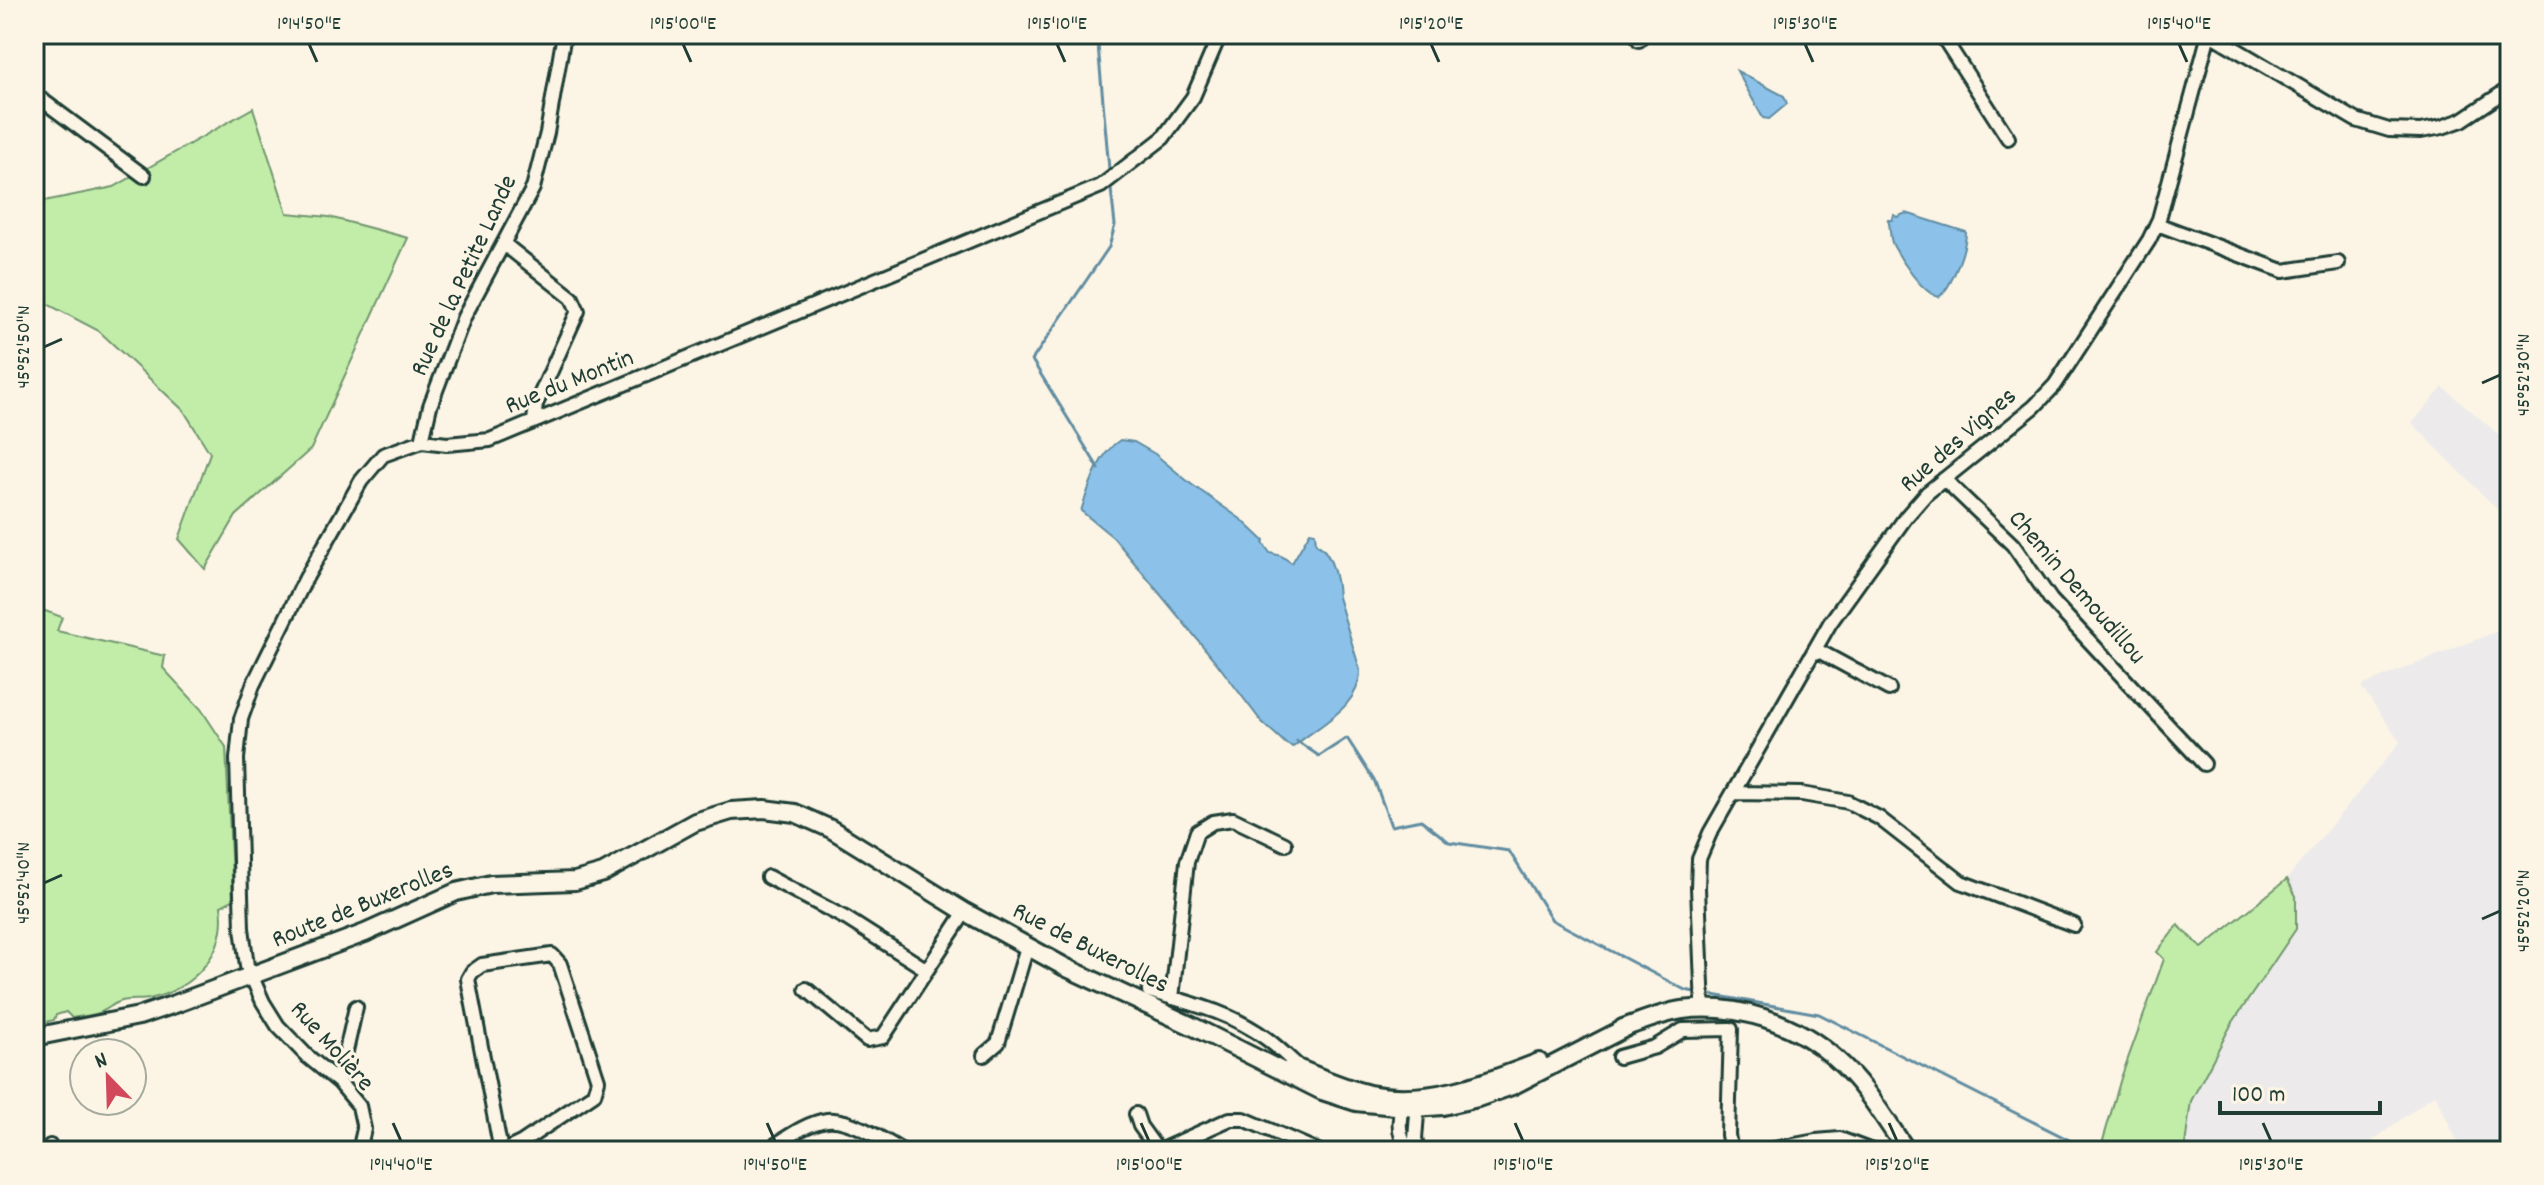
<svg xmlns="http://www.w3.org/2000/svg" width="2544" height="1185" viewBox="0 0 2544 1185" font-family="Dekko,sans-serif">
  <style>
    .built { fill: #eceaeb }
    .green { fill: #c2eda9; stroke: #70956e; stroke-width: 2 }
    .water { fill: #8cc1e9; stroke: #608ca1; stroke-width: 2 }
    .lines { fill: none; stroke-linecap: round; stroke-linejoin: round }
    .stream { stroke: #608ca1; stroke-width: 3 }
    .street-casing { stroke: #1f3d34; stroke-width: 18 }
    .secondary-casing { stroke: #1f3d34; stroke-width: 22 }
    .street { stroke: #fcf5e5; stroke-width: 12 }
    .secondary { stroke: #fcf5e5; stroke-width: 16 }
    .rail { stroke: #1f3d34; stroke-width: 3 }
    .ticks { fill: none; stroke: #1f3d34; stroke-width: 3 }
    .labels { text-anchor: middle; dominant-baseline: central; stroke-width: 6; stroke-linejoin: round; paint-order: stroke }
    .street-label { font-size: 26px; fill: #1f3d34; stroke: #fcf5e5 }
    .neatline { fill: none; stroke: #1f3d34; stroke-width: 3 }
    .ticks-label { font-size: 20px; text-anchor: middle; fill: #1f3d34 }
  </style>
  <rect width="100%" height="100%" fill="#fcf5e5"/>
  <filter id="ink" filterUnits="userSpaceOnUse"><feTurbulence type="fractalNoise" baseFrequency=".0125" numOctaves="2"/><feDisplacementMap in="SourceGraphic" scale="16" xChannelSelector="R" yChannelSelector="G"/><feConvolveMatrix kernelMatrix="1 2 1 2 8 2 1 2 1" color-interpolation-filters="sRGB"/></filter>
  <g filter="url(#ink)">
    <path class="built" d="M2443,387L2510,444V544L2497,509L2412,423Z
      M2510,626V1151H2462L2435,1094L2359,1151H2192L2185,1145L2191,1101L2296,896L2287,879L2400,742L2361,686Z"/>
    <path class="green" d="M253,108L287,213L329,217L408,238L311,449L236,516L205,569L179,539L210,453L184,411L99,331L34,297V203L114,187Z
      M34,607L62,617L57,631L165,656L163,668L201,709L226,747L233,900L221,906C228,953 193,989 149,999C140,1001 128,998 119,1002C113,1004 108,1009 103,1011C94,1016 82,1016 72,1018L66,1012L56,1015L54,1020L34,1025Z
      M2287,879L2296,896V929L2231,1025L2191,1101L2185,1145L2181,1151H2100L2121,1078L2164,959L2157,952L2178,925L2202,948Z"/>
    <path class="water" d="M1737,71L1784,96L1787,104L1769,119L1763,118Z
      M1906,213L1966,232C1966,249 1952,287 1939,297C1922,293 1901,260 1893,245C1889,237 1891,227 1888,220H1892L1894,215L1897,217Z
      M1120,440L1134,442L1155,454L1191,484L1242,520L1264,541L1263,543L1270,553L1281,556L1292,563L1310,532L1315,533L1316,544C1332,551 1337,580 1338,597L1360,670C1361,707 1318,725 1293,747L1286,744L1261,721L1216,662L1114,538L1081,511C1089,487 1098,454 1120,440Z"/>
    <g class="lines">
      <path class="stream" d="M1097,34L1109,169
        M1099,469L1032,360L1109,247L1115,225L1111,189
        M1297,741L1319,756L1347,738L1375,782L1391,826L1421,820L1449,842L1509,851L1552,920L1685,990L1695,992
        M1713,995L1819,1014L2091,1151"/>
      <defs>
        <path id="street" d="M1639,34V40
          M1941,34L2008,138
          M2210,34L2356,120L2389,130L2421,131L2442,127L2462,120L2510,88
          M34,94L144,176
          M2157,224L2283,271L2338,263
          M504,244L572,298L578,311L536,404L534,421
          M422,441L430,406L464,317L533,188L547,133L564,34
          M1944,479L2013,545L2051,600L2204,764
          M1815,649L1889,689
          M1734,793L1802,794L1848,802L1879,818L1961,882L2074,925
          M768,877L847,919L927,970
          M806,989L867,1040L883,1037L965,912
          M1149,991C1191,1003 1232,1013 1267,1039C1279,1048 1290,1059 1301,1069
          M1172,998L1187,862L1197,832L1213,822L1233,819L1285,844
          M1703,1009L1698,888L1699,859L1710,833L1830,623L1906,517L1927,493L2034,407L2055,385L2149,240L2159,219L2209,34
          M984,1055L998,1043L1027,947
          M1619,1057L1655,1047L1683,1030L1731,1029L1728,1135L1731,1151
          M339,1082L356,1007
          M1136,1114L1140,1126L1158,1151
          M49,1151L50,1146
          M359,1151L364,1129L359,1106L339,1082L307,1056L278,1026L263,1002L247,966L242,928L237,759L241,719L253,685L306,578L361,481L383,455L422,441L447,444L490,440L1101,186L1163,138L1193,97L1220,34
          M501,1151L468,979L472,972L482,965L552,955L560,964L598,1080L594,1094L521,1143L504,1151
          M766,1151C784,1140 805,1123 827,1120C848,1117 884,1140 902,1151
          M1159,1151L1230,1119H1244L1318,1151
          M1408,1151C1397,1132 1396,1113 1410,1096L1417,1114L1415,1139L1418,1151
          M1763,1151L1816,1141L1840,1139L1872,1151"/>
        <path id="secondary" d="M1623,1028C1643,1021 1662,1013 1682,1010C1736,1003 1796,1022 1836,1059C1865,1084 1885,1120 1907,1151
          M34,1037L139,1016L175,1004L365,933L456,892L491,884L575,881L603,873L695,822L731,811L764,809L795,813L831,829L965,912L1065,967L1194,1027L1322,1091L1356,1102L1415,1108L1443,1106L1478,1098L1512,1086L1631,1025
          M1292,1066C1317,1076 1342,1088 1369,1094C1428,1106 1485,1083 1539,1062"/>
      </defs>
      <use href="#street" class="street-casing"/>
      <use href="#secondary" class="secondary-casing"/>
      <use href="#street" class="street"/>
      <use href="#secondary" class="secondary"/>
      <path class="rail" d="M2502,34L2510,44"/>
    </g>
  </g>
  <path class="ticks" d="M309,44L317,62M683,44L691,62M1057,44L1065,62M1431,44L1439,62M1805,44L1813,62M2179,44L2187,62M44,347L62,339M2482,383L2500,375M44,883L62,875M2482,919L2500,911M393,1123L401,1141M767,1123L775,1141M1141,1123L1149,1141M1515,1123L1523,1141M1889,1123L1897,1141M2263,1123L2271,1141"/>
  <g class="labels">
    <g class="street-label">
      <text transform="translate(465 276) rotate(-65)">Rue de la Petite Lande</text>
      <text transform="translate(570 383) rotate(-22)">Rue du Montin</text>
      <text transform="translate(1959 441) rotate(-41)">Rue des Vignes</text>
      <text transform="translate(2076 588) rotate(49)">Chemin Demoudillou</text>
      <text transform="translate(363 906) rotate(-22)">Route de Buxerolles</text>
      <text transform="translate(1090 949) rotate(27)">Rue de Buxerolles</text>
      <text transform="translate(331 1047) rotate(48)">Rue Molière</text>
    </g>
  </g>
  <rect width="2544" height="1185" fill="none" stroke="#fcf5e5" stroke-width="88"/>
  <g transform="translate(108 1077) rotate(337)"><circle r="38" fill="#fcf5e5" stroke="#a4ab9e" stroke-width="2"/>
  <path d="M0-6L14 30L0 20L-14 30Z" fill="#d1495b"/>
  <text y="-12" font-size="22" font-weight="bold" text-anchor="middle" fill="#1f3d34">N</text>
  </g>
  <path d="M2220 1101v12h160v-12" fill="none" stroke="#1f3d34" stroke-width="4"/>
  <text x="2232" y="1101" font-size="24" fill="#1f3d34" stroke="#fcf5e5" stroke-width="6" paint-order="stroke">100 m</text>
  <rect x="44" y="44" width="2456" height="1097" class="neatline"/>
  <g class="ticks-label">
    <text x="309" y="29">1°14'50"E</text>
    <text x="683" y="29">1°15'00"E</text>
    <text x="1057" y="29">1°15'10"E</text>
    <text x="1431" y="29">1°15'20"E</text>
    <text x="1805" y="29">1°15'30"E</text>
    <text x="2179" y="29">1°15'40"E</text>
    <text transform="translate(22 347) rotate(-90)" y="7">45°52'50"N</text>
    <text transform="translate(2522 375) rotate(-90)" y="7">45°52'30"N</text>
    <text transform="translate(22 883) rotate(-90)" y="7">45°52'40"N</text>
    <text transform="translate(2522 911) rotate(-90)" y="7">45°52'20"N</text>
    <text x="401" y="1170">1°14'40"E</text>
    <text x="775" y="1170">1°14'50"E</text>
    <text x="1149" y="1170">1°15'00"E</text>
    <text x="1523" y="1170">1°15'10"E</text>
    <text x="1897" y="1170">1°15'20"E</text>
    <text x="2271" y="1170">1°15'30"E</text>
  </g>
</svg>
